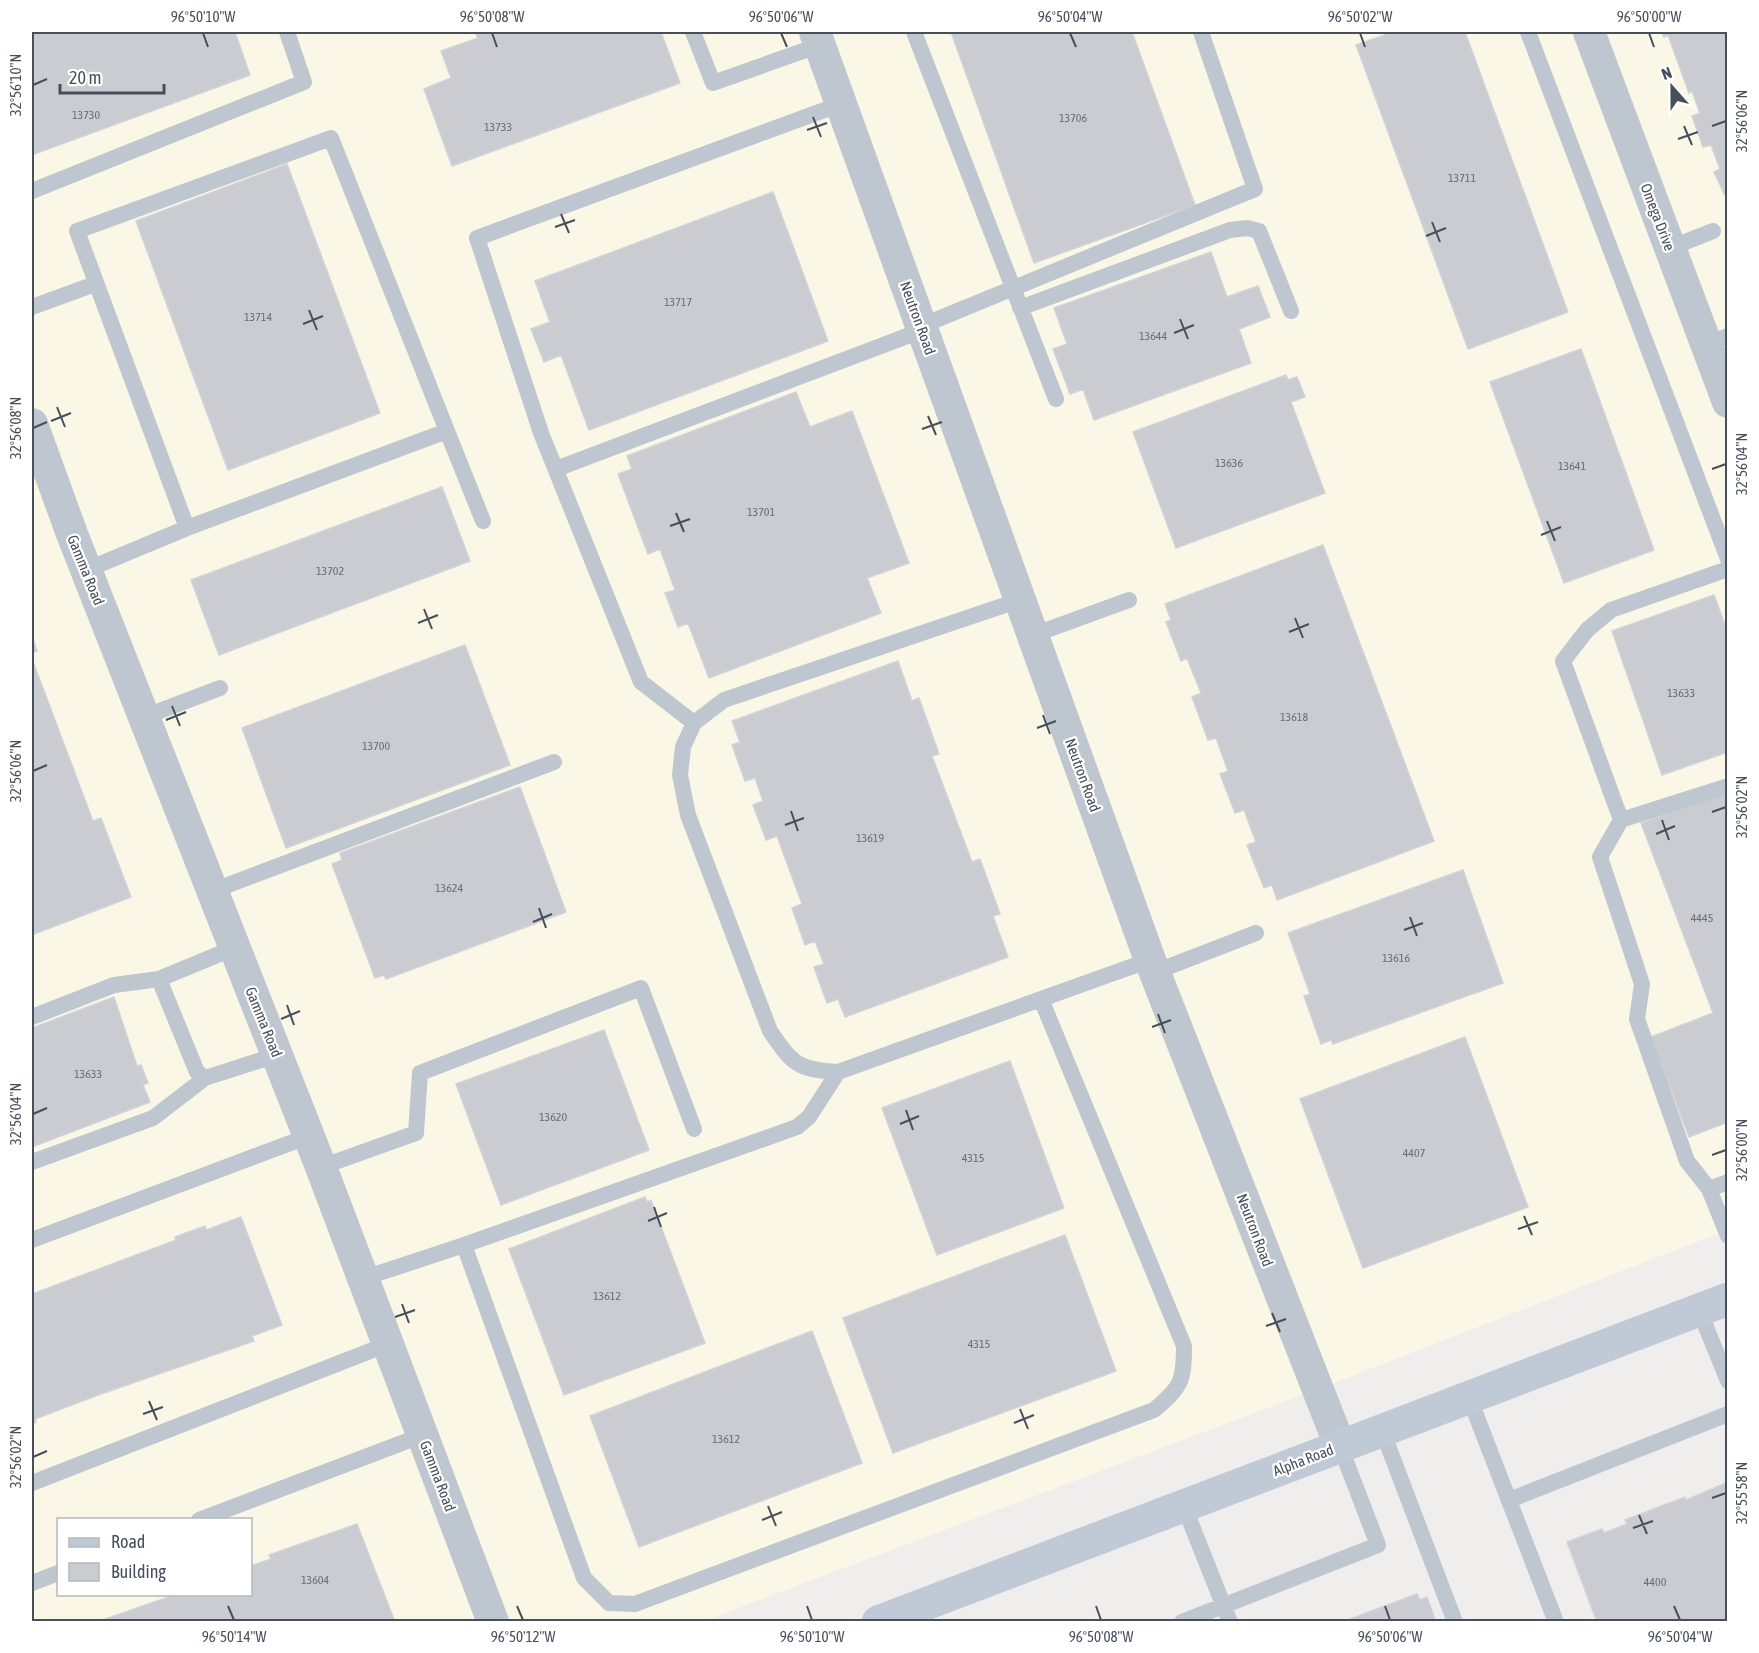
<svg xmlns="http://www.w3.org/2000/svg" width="1759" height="1653" viewBox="0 0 1759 1653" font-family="'Asap Condensed',sans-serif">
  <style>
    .commercial { fill: #fbf7e6; fill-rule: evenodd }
    .building { fill: #caccd2; stroke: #d1d3d9; stroke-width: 1.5 }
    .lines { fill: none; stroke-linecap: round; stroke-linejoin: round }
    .lane { stroke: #bec6cf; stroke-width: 16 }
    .street { stroke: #bec6cf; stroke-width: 32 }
    .secondary { stroke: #c0c9d6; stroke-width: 33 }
    .ticks { fill: none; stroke: #464f5a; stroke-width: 2 }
    .labels { text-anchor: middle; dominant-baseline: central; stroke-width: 4.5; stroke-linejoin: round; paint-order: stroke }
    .number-label { font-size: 12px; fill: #676e78 }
    .street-label { font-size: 15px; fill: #464f5a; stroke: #fff }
    .neatline { fill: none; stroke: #464f5a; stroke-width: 2 }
    .ticks-label { font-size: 15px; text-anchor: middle; fill: #464f5a }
  </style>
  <rect width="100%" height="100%" fill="#f0eded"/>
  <path class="commercial" d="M32,32H1727V1230L1357,1374L704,1621L32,1622ZM58,1520H250V1594H58Z"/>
  <path class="building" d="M32,32H235L250,75L32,155Z
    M475,32H661L680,83L452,166L424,89L451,78L441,51L478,38Z
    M951,32H1132L1195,205L1034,263Z
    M1393,32H1465L1568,312L1468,349L1356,45Z
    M1662,32H1728V202L1714,172L1720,169L1711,145L1703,147L1692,116L1700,113L1692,91L1689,93L1668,35L1664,37Z
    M287,164L380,413L228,470L136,221Z
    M773,192L828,341L589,430L561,355L544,362L531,329L550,322L535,281Z
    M1211,252L1227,297L1258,286L1270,317L1239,329L1251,363L1094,420L1083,389L1070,394L1053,349L1067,344L1054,308Z
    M1581,349L1654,550L1564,583L1490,382Z
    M1286,375L1288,380L1297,377L1305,397L1291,402L1325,493L1176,548L1133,432Z
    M796,392L810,427L852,411L909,563L867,578L881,613L709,678L688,623L678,627L665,593L675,590L660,549L648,554L618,474L632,469L627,456Z
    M442,487L470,561L219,655L191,580Z
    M1323,545L1434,841L1277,900L1272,885L1264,888L1247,845L1256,842L1244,810L1235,813L1220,774L1228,771L1216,738L1208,740L1192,697L1201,693L1187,658L1181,661L1166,622L1171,620L1165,604Z
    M1714,595L1728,633V752L1662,775L1612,631Z
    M32,636L37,651L32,653Z
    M465,645L510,765L286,848L242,728Z
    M32,659L93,821L101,818L131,897L32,935Z
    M898,661L912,701L919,698L939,754L932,756L972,862L980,859L1000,914L993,916L1008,957L845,1017L838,999L827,1003L814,967L824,964L815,941L805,945L792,908L802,904L777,836L766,840L753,805L763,801L755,778L745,781L732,745L740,742L732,721Z
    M520,787L566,912L386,979L384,975L375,978L332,864L342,860L340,853Z
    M1728,791V1122L1689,1137L1651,1037L1713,1013L1641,823Z
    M1463,870L1503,983L1333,1044L1331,1040L1321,1044L1304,996L1310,994L1288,933Z
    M114,997L137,1066L141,1065L148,1083L143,1085L150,1102L32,1147V1028Z
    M604,1030L649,1150L501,1205L456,1084Z
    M1465,1037L1528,1207L1363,1268L1300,1099Z
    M1010,1061L1064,1208L937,1255L882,1108Z
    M645,1197L647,1202L651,1200L705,1343L564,1395L509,1249Z
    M241,1217L282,1325L252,1336L254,1341L98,1395L35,1419L36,1422L32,1424V1294L176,1240L175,1237L205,1226L206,1230Z
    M1065,1235L1116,1371L893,1453L843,1318Z
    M812,1331L862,1463L639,1547L590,1416Z
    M1728,1482V1622H1597L1567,1542L1602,1529L1604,1533L1627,1524L1625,1520L1685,1497L1686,1500Z
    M357,1524L395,1622H97L177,1594H250V1566L271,1559L269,1555Z
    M1417,1594L1420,1600L1427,1597L1436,1622H1342Z"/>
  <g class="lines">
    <path class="lane" d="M693,32L713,83L820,45
      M914,32L1056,399
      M1528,32L1728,559
      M32,191L304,82L287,32
      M1670,248L1713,231
      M32,307L95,284
      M1020,308L1230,230L1247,228L1259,231L1291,311
      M921,326L1255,189L1201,32
      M1706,344L1728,336
      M556,469L923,330
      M187,528L77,231L331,138L447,431
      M1728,569L1611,610L1587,630L1563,661L1621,820L1728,786
      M86,570L187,528L447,431L483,521
      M1020,600L724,700L694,723L683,747L680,775L688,815L770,1031C792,1063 797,1070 838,1072L1150,960
      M1033,635L1129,600
      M144,717L220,688
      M694,723L641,682L541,433L477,238L841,104
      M1621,820L1600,857L1642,984L1637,1019L1687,1161L1709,1189
      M212,891L554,762
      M234,948L159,979L197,1072L205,1078L277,1055
      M1155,972L1256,933
      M32,1017L114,985L159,979
      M32,1162L153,1118L205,1078
      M321,1167L416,1133L420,1073L641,988L694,1129
      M1728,1182L1709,1189L1728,1236
      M32,1240L309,1136
      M464,1245L797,1127L809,1117L838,1072
      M364,1278L464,1245L584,1578L609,1603L635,1604L1154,1410C1181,1387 1184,1382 1184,1346L1041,999
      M1699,1310L1728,1381
      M1469,1397L1556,1622
      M1382,1430L1455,1622
      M32,1483L388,1344
      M1509,1500L1728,1414
      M1184,1506L1230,1622
      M199,1520L423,1435
      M32,1583L58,1573
      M1182,1622L1378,1545L1340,1446"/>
    <path class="street" d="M815,32L1150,960L1340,1446
      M1589,32L1728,402
      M32,424L72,534L321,1167L493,1622"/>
    <path class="secondary" d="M878,1622L1728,1299"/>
  </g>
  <path class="ticks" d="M203,33L208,47M492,33L497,47M781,33L787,47M1070,33L1076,47M1360,33L1365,47M1649,33L1654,47M33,85L47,79M813,117L821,137M1684,126L1692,145M1712,126L1726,121M807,130L827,123M1678,139L1698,132M561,214L569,233M1432,222L1440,242M555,227L575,220M1426,236L1446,228M309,310L317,330M1180,319L1188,339M303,324L323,316M1174,333L1194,325M57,407L65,427M928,416L936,435M51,421L71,413M33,428L47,422M922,429L942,422M1712,469L1726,464M676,513L684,532M1547,521L1555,541M670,526L690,519M1541,535L1561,527M424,609L432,629M1295,618L1303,638M418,623L438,615M1289,632L1309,624M172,706L180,726M1043,715L1050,734M166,720L186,712M1037,728L1056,721M33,771L47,765M791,811L798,831M1712,812L1726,807M1662,820L1669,840M785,825L804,818M1656,834L1675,826M539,908L546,928M1410,917L1417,936M533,922L552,914M1404,930L1423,923M287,1005L294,1025M1158,1014L1165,1033M281,1019L300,1011M1152,1027L1171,1020M906,1110L913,1130M33,1114L47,1108M900,1124L919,1116M1712,1155L1726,1150M654,1207L661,1227M1524,1216L1532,1235M648,1221L667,1213M1518,1229L1538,1222M402,1304L409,1323M1272,1313L1280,1332M395,1317L415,1310M1266,1326L1286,1319M149,1401L157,1420M1020,1409L1028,1429M143,1414L163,1407M1014,1423L1034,1415M33,1457L47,1451M1712,1498L1726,1493M768,1506L776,1526M1639,1515L1647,1534M762,1520L782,1512M1633,1528L1653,1521M228,1606L234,1620M517,1606L523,1620M807,1606L812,1620M1096,1606L1101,1620M1385,1606L1390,1620M1674,1606L1680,1620"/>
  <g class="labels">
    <g class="number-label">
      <text x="86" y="115">13730</text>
      <text x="1073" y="118">13706</text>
      <text x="498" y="127">13733</text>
      <text x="1462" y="178">13711</text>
      <text x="678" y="302">13717</text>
      <text x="258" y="317">13714</text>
      <text x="1153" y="336">13644</text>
      <text x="1229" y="463">13636</text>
      <text x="1572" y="466">13641</text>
      <text x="761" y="512">13701</text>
      <text x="330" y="571">13702</text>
      <text x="1681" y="693">13633</text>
      <text x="1294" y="717">13618</text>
      <text x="376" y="746">13700</text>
      <text x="870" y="838">13619</text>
      <text x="449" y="888">13624</text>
      <text x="1702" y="918">4445</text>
      <text x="1396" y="958">13616</text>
      <text x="88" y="1074">13633</text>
      <text x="553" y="1117">13620</text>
      <text x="1414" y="1153">4407</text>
      <text x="973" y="1158">4315</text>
      <text x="607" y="1296">13612</text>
      <text x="979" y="1344">4315</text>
      <text x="726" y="1439">13612</text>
      <text x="315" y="1580">13604</text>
      <text x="1655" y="1582">4400</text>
    </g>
    <g class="street-label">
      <text transform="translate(1658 217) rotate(69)">Omega Drive</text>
      <text transform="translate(918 318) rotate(70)">Neutron Road</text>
      <text transform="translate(86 570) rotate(68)">Gamma Road</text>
      <text transform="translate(1083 775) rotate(70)">Neutron Road</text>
      <text transform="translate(264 1022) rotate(68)">Gamma Road</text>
      <text transform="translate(1255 1230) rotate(69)">Neutron Road</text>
      <text transform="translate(1303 1460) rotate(-21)">Alpha Road</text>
      <text transform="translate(438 1476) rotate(69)">Gamma Road</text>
    </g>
  </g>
  <rect width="1759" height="1653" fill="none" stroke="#ffffff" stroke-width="66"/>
  <rect x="57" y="1518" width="195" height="78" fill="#ffffff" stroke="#b5b9bd" stroke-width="1.5"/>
  <rect x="69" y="1538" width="30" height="9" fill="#c0c9d6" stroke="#b5b9bd" stroke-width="1.5"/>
  <text x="111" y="1548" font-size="18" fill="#464f5a">Road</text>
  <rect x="69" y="1563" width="30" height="18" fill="#caccd2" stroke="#b5b9bd" stroke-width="1.5"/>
  <text x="111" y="1578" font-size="18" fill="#464f5a">Building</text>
  <g transform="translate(1672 87) rotate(339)" stroke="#ffffff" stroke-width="4.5" paint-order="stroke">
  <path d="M0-4.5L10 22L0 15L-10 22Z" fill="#464f5a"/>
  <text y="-9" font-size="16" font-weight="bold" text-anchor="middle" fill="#464f5a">N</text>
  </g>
  <path d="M60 84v9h104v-9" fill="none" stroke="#464f5a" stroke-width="3"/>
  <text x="69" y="84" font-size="18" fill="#464f5a" stroke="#ffffff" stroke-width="4.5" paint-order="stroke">20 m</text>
  <rect x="33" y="33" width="1693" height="1587" class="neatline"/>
  <g class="ticks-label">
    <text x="203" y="22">96°50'10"W</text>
    <text x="492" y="22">96°50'08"W</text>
    <text x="781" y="22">96°50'06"W</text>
    <text x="1070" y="22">96°50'04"W</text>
    <text x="1360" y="22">96°50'02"W</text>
    <text x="1649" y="22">96°50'00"W</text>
    <text transform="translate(16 85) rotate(-90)" y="5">32°56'10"N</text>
    <text transform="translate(1742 121) rotate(-90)" y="5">32°56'06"N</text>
    <text transform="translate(16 428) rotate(-90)" y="5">32°56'08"N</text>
    <text transform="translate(1742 464) rotate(-90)" y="5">32°56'04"N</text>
    <text transform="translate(16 771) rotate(-90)" y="5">32°56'06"N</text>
    <text transform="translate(1742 807) rotate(-90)" y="5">32°56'02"N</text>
    <text transform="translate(16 1114) rotate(-90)" y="5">32°56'04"N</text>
    <text transform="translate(1742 1150) rotate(-90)" y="5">32°56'00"N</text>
    <text transform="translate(16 1457) rotate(-90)" y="5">32°56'02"N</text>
    <text transform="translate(1742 1493) rotate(-90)" y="5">32°55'58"N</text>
    <text x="234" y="1642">96°50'14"W</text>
    <text x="523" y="1642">96°50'12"W</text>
    <text x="812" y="1642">96°50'10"W</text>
    <text x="1101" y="1642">96°50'08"W</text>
    <text x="1390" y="1642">96°50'06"W</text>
    <text x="1680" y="1642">96°50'04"W</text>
  </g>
</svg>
